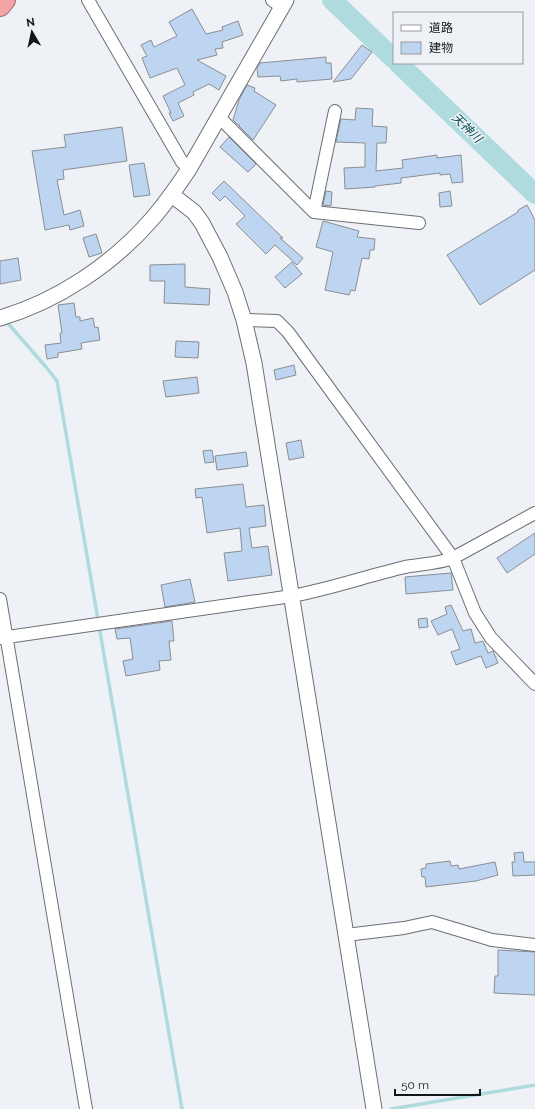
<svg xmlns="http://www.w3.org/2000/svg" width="535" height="1109" viewBox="0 0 535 1109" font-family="Raleway,'Noto Sans JP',sans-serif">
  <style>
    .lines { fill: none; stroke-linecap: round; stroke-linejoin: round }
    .stream { stroke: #afdbdf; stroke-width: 3.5 }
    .river { stroke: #afdbdf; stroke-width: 20 }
    .building { fill: #bed5f1; stroke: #8a8e92 }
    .minor-casing { stroke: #6b6f74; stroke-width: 14 }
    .tertiary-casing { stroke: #6b6f74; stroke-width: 17 }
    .trunk-casing { stroke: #a26466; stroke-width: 22 }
    .minor { stroke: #fff; stroke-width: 12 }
    .tertiary { stroke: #fff; stroke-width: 15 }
    .trunk { stroke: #f2a4a6; stroke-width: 20 }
    .labels { text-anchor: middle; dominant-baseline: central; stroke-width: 3; stroke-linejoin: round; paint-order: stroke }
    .water-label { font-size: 12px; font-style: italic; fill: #094c50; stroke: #eef2f7 }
  </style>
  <rect width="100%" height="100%" fill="#eef2f7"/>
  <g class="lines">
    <path class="stream" d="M5,320L46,367L57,381L182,1109
      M391,1109L535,1085"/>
    <path class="river" d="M332,0L394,59
      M398,63L535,194"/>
  </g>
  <path class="building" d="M192,9L206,34L223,30L222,27L238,21L243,35L222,42L223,48L215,49L217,55L197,60L226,76L219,90L209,84L193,92L194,95L178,103L184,116L173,121L169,113H171L163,96L185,85L177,68L150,78L142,58L147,56L141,45L151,40L154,47L177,36L169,22Z
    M362,45L372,52L351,79L333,82Z
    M326,57V63H331L332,79L297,82V79L281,81L280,76L258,77L257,68L260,63Z
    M247,85L255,88L254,91L276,105L253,140L239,126L240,125L237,124L233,120L239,100Z
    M356,108L373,109L372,126L387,127L386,143H377L376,171L403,168L402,160L437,155V158L461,155L463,182L452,183L450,174L440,175V173L401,178V183L375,186V187L345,189L344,168L365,167V143L336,142L341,119L355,120Z
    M122,127L127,161L63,170L64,179L57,180L64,215L80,210L84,226L70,230L69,225L45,230L32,151L66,147L64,135Z
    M229,137L256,164L248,172L220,147Z
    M144,163L150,195L134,197L129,165Z
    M224,181L283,238H280L303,258L297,265L275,245L266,254L236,224L245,216L225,196L220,201L212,193Z
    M326,191L332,192L331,206L323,205Z
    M450,191L452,206L440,207L439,193Z
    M527,205L535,220V270L480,305L447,255L518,212V210Z
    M323,221L359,231L357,237L375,239L374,250H370L369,259L362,258L355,291L351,290L349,295L325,290L333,252L316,247Z
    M96,234L102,253L89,257L83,238Z
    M18,258L21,280L0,284V261Z
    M292,262L302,274L285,288L275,277Z
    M185,264V287L210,289L209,305L164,303L165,281H150V265Z
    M74,303L76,317H80V321L93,318L95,328L98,327L100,340L81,343L82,349L58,353V357L47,359L45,345L61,343L60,333H62L58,305Z
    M176,341L199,342L198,358L175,357Z
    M294,365L296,375L276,380L274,370Z
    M197,377L199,393L166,397L163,381Z
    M301,440L304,457L289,460L286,443Z
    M212,450L214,462L205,463L203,451Z
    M246,452L248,466L217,470L215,456Z
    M243,484L246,507L264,505L266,526L249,528L252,548L268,546L272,575L228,581L224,553L242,551L240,528L207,533L202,497L196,498L195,489Z
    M535,533V554L507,573L497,558Z
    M451,573L453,590L406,594L405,577Z
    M190,579L195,602L165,607L161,585Z
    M451,605L463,631L471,629L475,643L483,641L488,653L493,651L498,663L486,668L481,656L456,665L451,652L460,649L452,629L438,635L431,621L447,614L445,607Z
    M427,618L428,627L419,628L418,619Z
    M172,621L174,641H169L171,660L159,661L160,670L126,676L123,661L133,659L130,638L117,639L115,629Z
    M523,852L524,862H535V875L513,876L512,862H515L514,853Z
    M450,861L451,866L458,865L459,869L495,862L498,875L476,881L426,887L425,877H422L421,869L426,868V864Z
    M498,950L535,952V995L494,993L495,976H498Z"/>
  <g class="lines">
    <defs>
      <path id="minor" d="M88,0L182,162L189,169
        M272,0L282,7
        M219,117L314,212L419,223
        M314,212L335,111
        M244,320L277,321L288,332L453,558L475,613L491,638L535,684
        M0,599L86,1109
        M0,638L292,596C330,589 367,576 405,567C421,564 437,564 453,558L535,513
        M346,935L404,928L432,922L492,940L535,945"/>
      <path id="tertiary" d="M172,195L194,212L202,223L220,257L235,292L244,320L254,363L374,1109
        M0,318C58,301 113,264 152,219C166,203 177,187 189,169L286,0"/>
      <path id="trunk" d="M0,6L5,0"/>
    </defs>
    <use href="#minor" class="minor-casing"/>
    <use href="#tertiary" class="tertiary-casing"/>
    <use href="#trunk" class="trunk-casing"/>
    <use href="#minor" class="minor"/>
    <use href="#tertiary" class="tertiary"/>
    <use href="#trunk" class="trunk"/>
  </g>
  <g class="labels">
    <g class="water-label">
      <text transform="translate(467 128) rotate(44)">天神川</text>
    </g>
  </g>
  <rect x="393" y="12" width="130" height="52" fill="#eef2f7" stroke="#979a9d"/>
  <rect x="401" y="25" width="20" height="6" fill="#ffffff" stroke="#979a9d"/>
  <text x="429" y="32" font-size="12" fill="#141517">道路</text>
  <rect x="401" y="42" width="20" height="12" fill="#bed5f1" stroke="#979a9d"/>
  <text x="429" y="52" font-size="12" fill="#141517">建物</text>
  <g transform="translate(32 32) rotate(351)" stroke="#eef2f7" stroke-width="3" paint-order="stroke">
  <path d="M0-3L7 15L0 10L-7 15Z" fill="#141517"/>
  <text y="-6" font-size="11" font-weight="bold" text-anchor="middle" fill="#141517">N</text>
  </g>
  <path d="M395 1089v6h85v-6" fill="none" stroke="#141517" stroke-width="2"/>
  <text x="401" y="1089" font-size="12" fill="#141517" stroke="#eef2f7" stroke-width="3" paint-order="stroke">50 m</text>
</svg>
